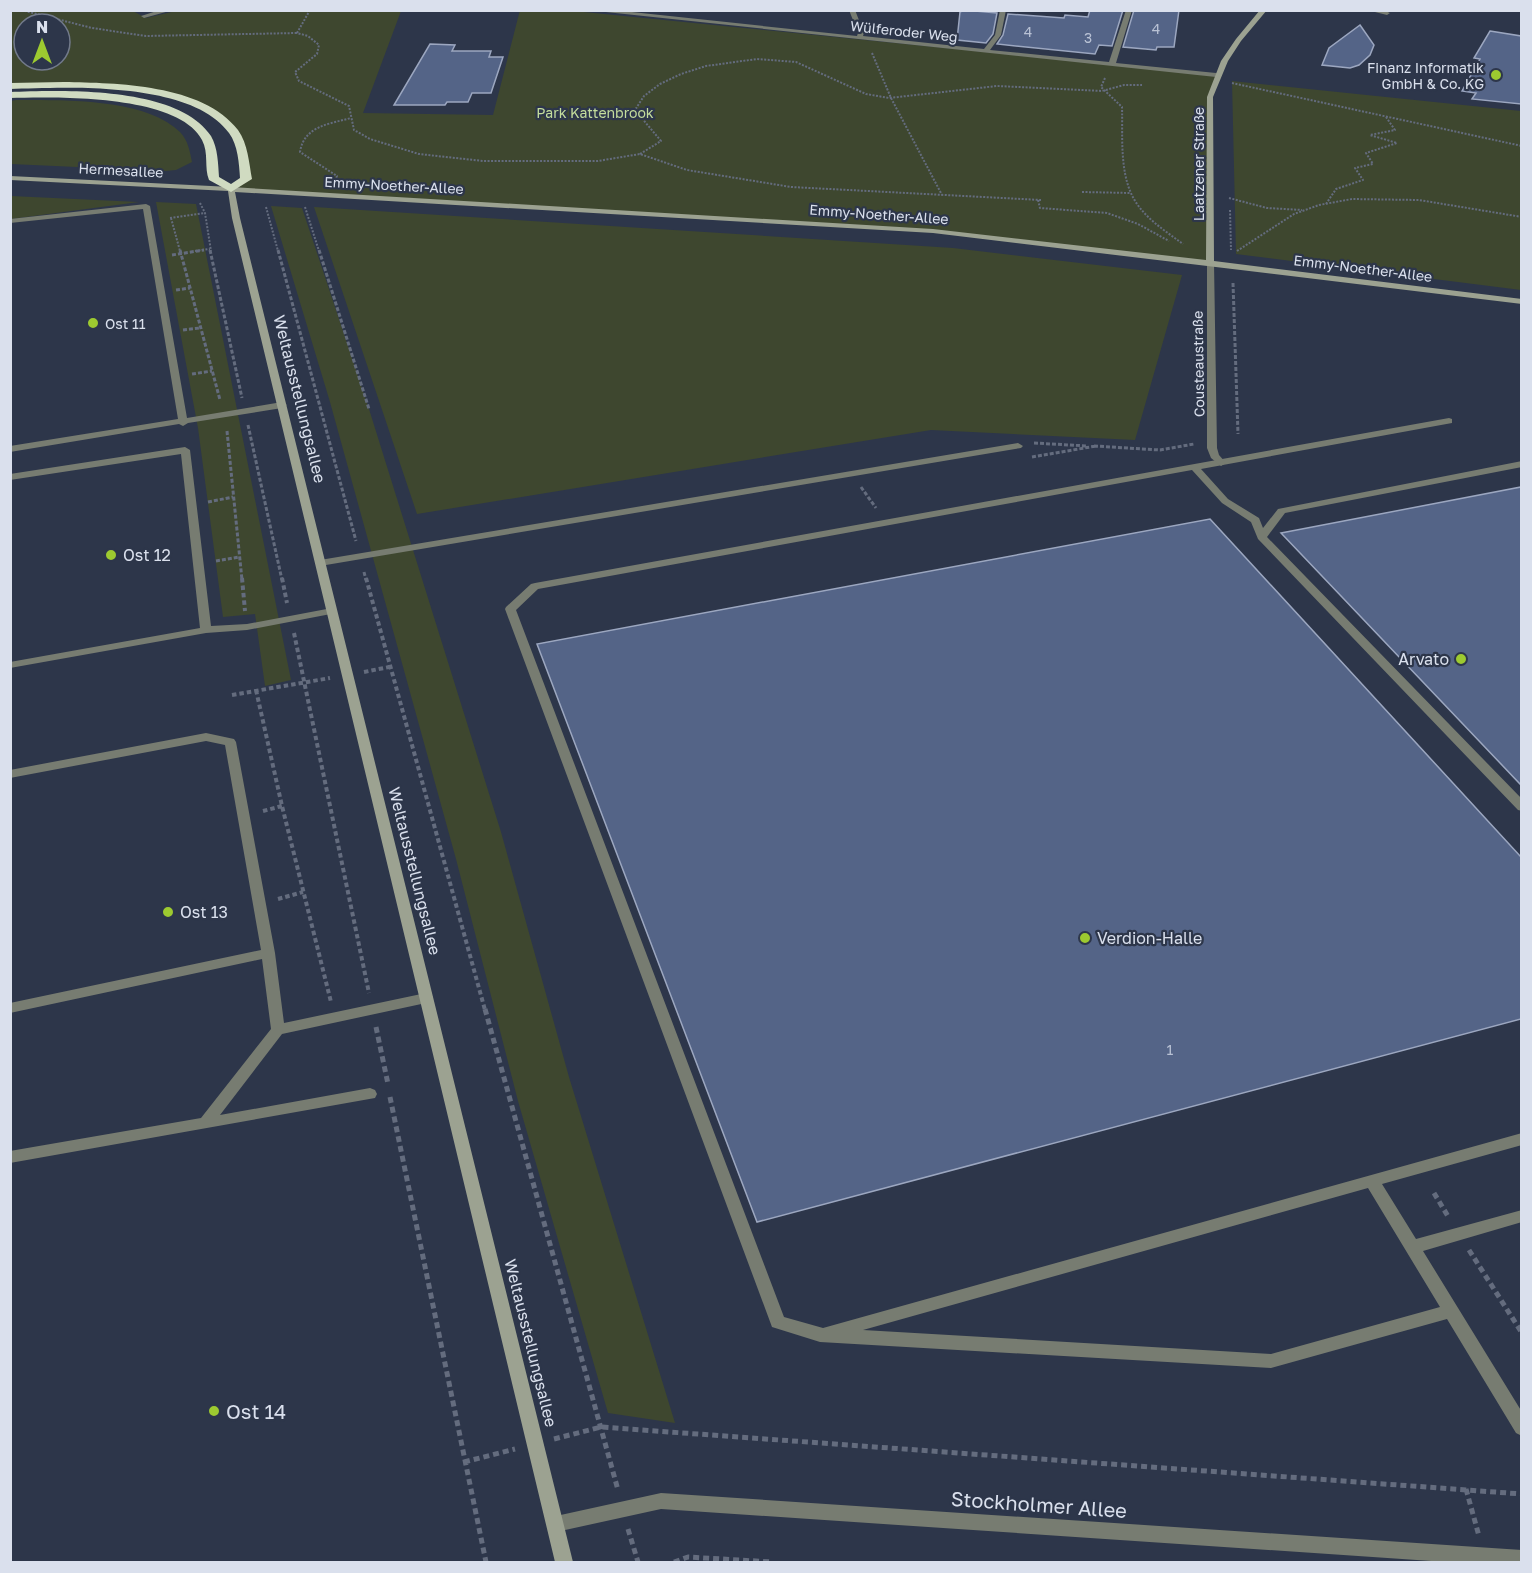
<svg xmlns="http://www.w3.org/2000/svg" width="1532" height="1573" viewBox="0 0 1532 1573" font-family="'Golos Text',sans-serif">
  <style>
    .green { fill: #3e472f; fill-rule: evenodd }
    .building { fill: #546487; stroke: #9ca7c0; stroke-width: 1.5 }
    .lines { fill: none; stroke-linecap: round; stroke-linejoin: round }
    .path-far3 { stroke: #646c7e; stroke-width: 2; stroke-dasharray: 2 1.5; stroke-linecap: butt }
    .path-far2 { stroke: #646c7e; stroke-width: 3; stroke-dasharray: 4 2; stroke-linecap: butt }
    .path-far1 { stroke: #646c7e; stroke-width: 4; stroke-dasharray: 4.5 3; stroke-linecap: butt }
    .path { stroke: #646c7e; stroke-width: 5; stroke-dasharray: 6 4; stroke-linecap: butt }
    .lane { fill: #777c71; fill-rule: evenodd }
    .street { fill: #777c71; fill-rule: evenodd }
    .secondary { fill: #9ca291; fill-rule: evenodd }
    .highway { fill: #d0dbc1; fill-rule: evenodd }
    .poi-dot { fill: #9dca30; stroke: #2d364a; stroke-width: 2 }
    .labels { text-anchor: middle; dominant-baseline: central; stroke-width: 4.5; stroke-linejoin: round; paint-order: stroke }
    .number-label { font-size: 14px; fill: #b8c1d4 }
    .far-street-label { font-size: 14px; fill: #dae0ed; stroke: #2d364a }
    .far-poi-label { font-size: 14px; fill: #dae0ed; stroke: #2d364a; text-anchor: end }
    .far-park-label { font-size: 14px; fill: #c4dd9c; stroke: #2d364a }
    .street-label { font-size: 16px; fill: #dae0ed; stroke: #2d364a }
    .poi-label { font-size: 16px; fill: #dae0ed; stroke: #2d364a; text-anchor: start }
    .near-poi-label { font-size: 20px; fill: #dae0ed; stroke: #2d364a; text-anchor: start }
    .near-street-label { font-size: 20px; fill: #dae0ed; stroke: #2d364a }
  </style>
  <rect width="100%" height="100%" fill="#2d364a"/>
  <path class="green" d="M131,10L146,18L180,10L401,11L363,113L493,115L520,10L574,11L1216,75L1210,97V263L933,231L231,189L246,179C243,168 238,138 232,131C184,79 75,87 11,86L10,11ZM24,24H60V60H24Z
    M1232,81L1521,111V290L1236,254Z
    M16,100C62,100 146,98 180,132C188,140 190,152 192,162L176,170L165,171L11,164V101Z
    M11,196L139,202L11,219Z
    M156,202L196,204L291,680L265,686L255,614L223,617L198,428Z
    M271,206L302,208L369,409L501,832L569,1077L675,1423L608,1413L518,1101L456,859L330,402Z
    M314,207L953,248L1182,275L1135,440L931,430L417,514Z"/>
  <path class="building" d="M964,10L997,13L993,34L986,43L957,40L960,12Z
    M1090,10H1123L1112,46L1099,45L1095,54L997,44L1003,35L1008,14L1064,18L1065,15L1088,17Z
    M1134,10H1179L1174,47H1157L1156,50L1123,47Z
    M1360,25L1374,45L1370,55L1359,65L1350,68L1322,65L1329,48Z
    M1490,31L1521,36V104L1472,99L1476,93L1462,91L1480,59L1474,58Z
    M430,44L455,45L452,51H491L489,57H503L491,93H472L468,102H447L445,105H394Z
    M1521,487V785L1281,533Z
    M1210,519L1521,857V1019L757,1222L537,644Z"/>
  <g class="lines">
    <path class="path-far3" d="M21,10L92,28L146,36L297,33
      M310,10L297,33L308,36L319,45L317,54L295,72L299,81L349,106L354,130L370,139L419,154L483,161H598L640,154L687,170L791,187L1041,200
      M872,53L891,98L942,195
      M1105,78L1101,87L1122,107C1123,139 1118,181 1140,208C1151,222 1168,233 1183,244
      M1232,83L1522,146
      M640,154L661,141L635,110L644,96L660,84L681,74L706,66L757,59L796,62L866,94L889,98L997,86L1102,91L1124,85H1142
      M335,181L337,176L300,152C304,126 329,124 351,118
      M1082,192L1130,193
      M1229,198L1267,208L1302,210
      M1038,200L1040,208L1107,213L1138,224L1169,241
      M200,203L205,213L211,251
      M1326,204L1336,189L1363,180L1355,168L1373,164L1366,153L1397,143L1370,135L1395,130L1386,117
      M266,207L278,251
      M305,207L319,251
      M1230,210L1231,250
      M170,218L205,213
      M171,218L180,251
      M195,251L210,249
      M1237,251L1294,214L1319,205L1352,199L1419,200L1522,217"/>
    <path class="path-far2" d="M180,250L220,400
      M210,250L242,398
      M278,250L356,541
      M319,250L369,409
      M172,255L204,250
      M1233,283L1238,434
      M176,290L190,288
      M183,330L200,328
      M192,374L212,371
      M248,425L282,580
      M227,431L242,580
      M1034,443L1087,446
      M1094,446L1160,450L1194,444
      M1032,457L1096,446
      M861,487L876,508
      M208,502L233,497
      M216,561L239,557
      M364,572L366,580"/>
    <path class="path-far1" d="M242,578L245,611
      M282,578L287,603
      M366,578L485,1010
      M294,633L369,993
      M364,672L389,667
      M256,690L282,806L331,1002
      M232,695L330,678
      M263,811L282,806
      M278,899L303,892"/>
    <path class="path" d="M485,1009L618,1490
      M376,1027L388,1084
      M390,1097L486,1562
      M1434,1193L1449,1218
      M1469,1250L1522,1333
      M554,1439L601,1427L1522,1494
      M464,1462L515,1449
      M1466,1489L1479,1536
      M628,1529L638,1562
      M674,1562L688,1557L772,1562"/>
    <path class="lane" d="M160,10H173L144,18L141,16Z
      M1367,10H1383L1390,13L1387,15Z
      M146,204L150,206L187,418L282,402L287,405L282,408L188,423L183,426L179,424L10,452V446L178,419L143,209L10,223V219Z
      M1449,418L1452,419V423L1201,469L1228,499L1259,518L1263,528L1278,509L1522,461V467L1285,513L1267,537L1522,799V811L1518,810L1258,539L1251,522L1222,503L1192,470L538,589L516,610L784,1317L823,1328L1522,1133V1145L1382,1184L1416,1239L1522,1210V1222L1423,1251L1522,1412V1436L1516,1433L1447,1319L1271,1368L820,1342L772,1327L505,609L506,607L531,584L535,583ZM1368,1188L1440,1307L1271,1354L863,1330Z
      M1018,443L1023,446L1021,448L320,566L315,563L320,560Z
      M185,447L190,450L211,626L247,624L332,608L337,611L336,613L247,630L206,633L10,668V662L200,628L181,454L10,480V474Z
      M206,733L234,739L236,742L275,953L284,1023L426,993L431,994L433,998L431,1002L426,1003L282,1034L220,1115L370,1088L375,1090L377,1094L375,1098L10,1163V1151L201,1118L271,1029L262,959L10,1013V1003L261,950L225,745L206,741L10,778V770Z"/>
    <path class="street" d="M587,10H613L857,36L858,33L849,10H855L864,33L863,36L984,49L995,35L1000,10H1006L1001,35L990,50L1109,62L1126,10H1132L1116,63L1216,73L1219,75L1216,77Z
      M1207,261L1214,263L1217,448L1219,455L1226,463L1221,466L1211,458L1207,448Z
      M661,1493L1522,1550V1562H1446L661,1509L556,1532L550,1530L547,1524L550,1518L556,1516Z"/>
    <path class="secondary" d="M1260,10H1267L1241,41L1228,61L1213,97L1214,261L1522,299V304L933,233L235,192L240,218L573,1562H555L232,218L228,191L10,180V176L231,187L933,229L1206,260L1207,97L1221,61L1236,39Z"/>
    <path class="highway" d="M64,82C116,83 203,84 238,130C248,144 249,163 252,179L231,192L209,180C204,168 209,153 202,140C178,94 56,97 10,98V92C64,90 178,86 211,136C218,148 218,164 219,177L231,184L240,178C239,164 238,145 229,133C192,81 68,87 10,89V83Z"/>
  </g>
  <g class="poi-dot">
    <circle cx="1496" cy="75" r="6"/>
    <circle cx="93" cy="323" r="6"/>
    <circle cx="111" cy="555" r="6"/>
    <circle cx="1461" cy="659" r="6"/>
    <circle cx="168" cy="912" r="6"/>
    <circle cx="1085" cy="938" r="6"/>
    <circle cx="214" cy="1411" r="6"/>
  </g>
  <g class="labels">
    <g class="number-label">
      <text x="1156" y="28">4</text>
      <text x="1028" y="31">4</text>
      <text x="1088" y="37">3</text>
      <text x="1170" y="1049">1</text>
    </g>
    <g class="far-street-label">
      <text transform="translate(904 31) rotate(6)">Wülferoder Weg</text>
      <text transform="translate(1198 164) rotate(-90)">Laatzener Straße</text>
      <text transform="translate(121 170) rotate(3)">Hermesallee</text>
      <text transform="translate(394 185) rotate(3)">Emmy-Noether-Allee</text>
      <text transform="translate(879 214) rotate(4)">Emmy-Noether-Allee</text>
      <text transform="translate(1363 268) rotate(7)">Emmy-Noether-Allee</text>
      <text transform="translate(1198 364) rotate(-91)">Cousteaustraße</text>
    </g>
    <g class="far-poi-label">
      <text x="1484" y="67">Finanz Informatik<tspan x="1484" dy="16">GmbH &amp; Co. KG</tspan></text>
      <text x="105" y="323" text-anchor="start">Ost 11</text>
    </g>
    <g class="far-park-label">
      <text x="595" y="112">Park Kattenbrook</text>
    </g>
    <g class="street-label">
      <text transform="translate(300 399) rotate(76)">Weltausstellungsallee</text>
      <text transform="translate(415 871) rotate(76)">Weltausstellungsallee</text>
      <text transform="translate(531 1343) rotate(76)">Weltausstellungsallee</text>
    </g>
    <g class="poi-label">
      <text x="123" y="555">Ost 12</text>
      <text x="1449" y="659" text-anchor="end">Arvato</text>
      <text x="180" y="912">Ost 13</text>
      <text x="1097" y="938">Verdion-Halle</text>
    </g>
    <g class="near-poi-label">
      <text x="226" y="1411">Ost 14</text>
    </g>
    <g class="near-street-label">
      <text transform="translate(1039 1504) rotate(4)">Stockholmer Allee</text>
    </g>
  </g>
  <rect width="1532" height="1573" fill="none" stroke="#dae0ed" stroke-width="24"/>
  <g transform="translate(42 42)"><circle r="28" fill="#2d364a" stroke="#727a8b" stroke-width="1.5"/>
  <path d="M0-4.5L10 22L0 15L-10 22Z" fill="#9dca30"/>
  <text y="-9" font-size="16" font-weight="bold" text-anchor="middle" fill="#dae0ed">N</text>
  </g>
</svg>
